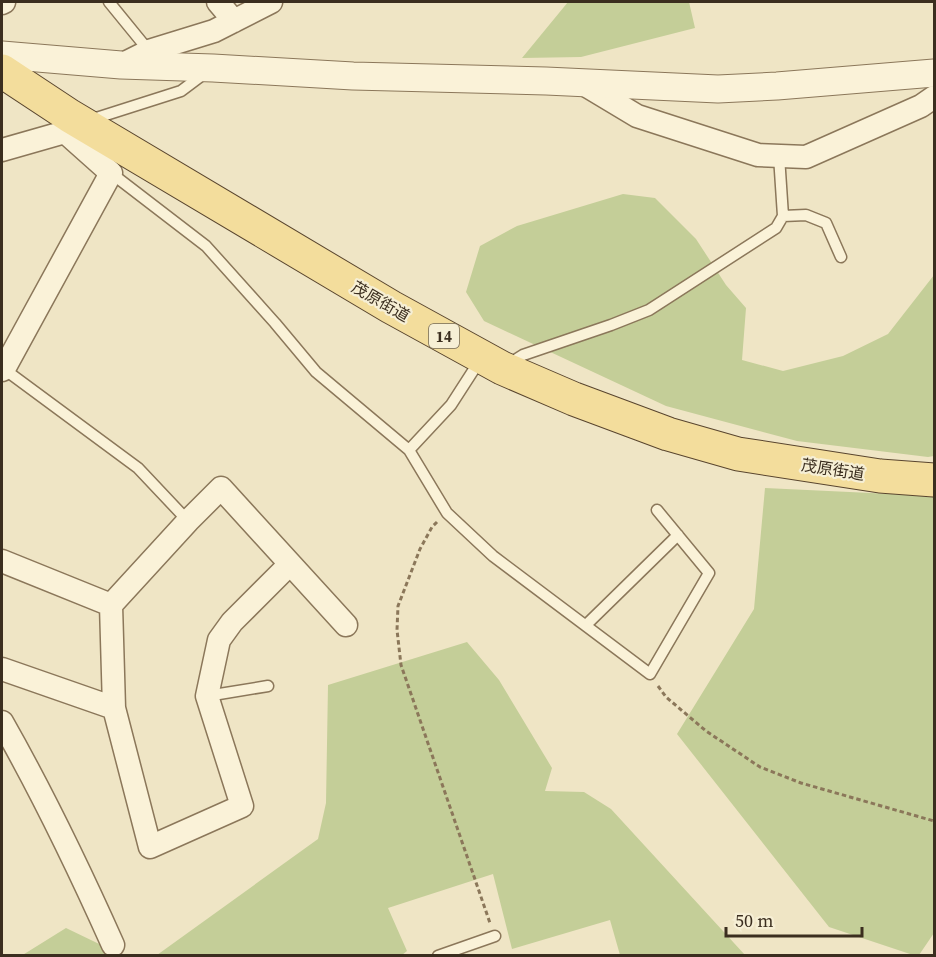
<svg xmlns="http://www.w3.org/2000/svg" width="936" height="957" viewBox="0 0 936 957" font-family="'Source Serif 4','Noto Sans JP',serif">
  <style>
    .green { fill: #c4ce98 }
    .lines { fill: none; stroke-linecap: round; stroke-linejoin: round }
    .service-casing { stroke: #8b775a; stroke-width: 13 }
    .minor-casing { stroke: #8b775a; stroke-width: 25 }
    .tertiary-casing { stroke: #8b775a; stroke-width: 29 }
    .primary-casing { stroke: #59452e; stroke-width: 35 }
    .path { stroke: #8b775a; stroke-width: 3; stroke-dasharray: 4.5 3; stroke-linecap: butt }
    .service { stroke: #faf2d8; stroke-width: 10 }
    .minor { stroke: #faf2d8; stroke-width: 22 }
    .tertiary { stroke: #faf2d8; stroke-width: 27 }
    .primary { stroke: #f3dd9c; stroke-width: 33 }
    .labels { text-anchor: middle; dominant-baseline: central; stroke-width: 4.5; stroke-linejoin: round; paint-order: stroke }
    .shield { fill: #f6efd5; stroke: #736856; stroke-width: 1.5 }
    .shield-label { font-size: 15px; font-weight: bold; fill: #3b2e1f }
    .street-label { font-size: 16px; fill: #3b2e1f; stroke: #f6efd5 }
  </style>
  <rect width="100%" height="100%" fill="#efe5c5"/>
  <path class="green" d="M568,2H689L695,28L581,57L522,58Z
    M623,194L655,198L696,239L726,285L746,308L742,360L783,371L843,356L888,334L934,275V456L928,457L797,441L666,406L484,321L466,292L480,246L517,226Z
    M765,488L934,496V933L919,955H913L829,927L677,734L754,609Z
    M467,642L499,680L552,768L545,791L584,792L611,809L745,955H620L610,920L512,949L493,874L388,908L407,951L402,955H157L318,839L326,803L328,685Z
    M66,928L122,955L21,956Z"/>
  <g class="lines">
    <defs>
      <path id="service" d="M109,2L149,51
        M90,120L181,91L205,73
        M111,173L206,246L275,323L316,372L409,450L447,513L493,556L650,674L709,573L657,510
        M783,216L806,215L826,223L841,257
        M507,365L523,355L611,325L649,310L776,228L783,216L779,156
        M4,369L138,468L188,521
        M409,450L451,405L480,360
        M586,625L678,535
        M207,696L268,686
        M438,956L495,936"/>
      <path id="minor" d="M218,2L234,21
        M2,3L4,2
        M121,65L149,51L214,31L271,2
        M582,83L637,116L758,155L806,157L921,106L934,97
        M2,150L65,132
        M2,370L4,369L111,173L65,132L70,116
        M2,561L111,605
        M290,564L232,622L219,640L207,696L242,806L150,847L114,708L111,605L188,521L221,488L346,625
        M2,669L114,708
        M2,722C43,794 79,869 113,945"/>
      <path id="tertiary" d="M2,55L121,65L213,68L353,76L546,81L718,89L777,86L934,73"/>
      <path id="primary" d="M2,71L70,116L391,307L502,368L574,399L668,434L738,454L880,476L934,480"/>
    </defs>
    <use href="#service" class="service-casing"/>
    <use href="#minor" class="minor-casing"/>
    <use href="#tertiary" class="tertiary-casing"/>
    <use href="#primary" class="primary-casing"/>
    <path class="path" d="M437,522L432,527L420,549L398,606L397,630L401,665L490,923
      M658,686L666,697L706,731L760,767L801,783L934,821"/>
    <use href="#service" class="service"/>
    <use href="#minor" class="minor"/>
    <use href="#tertiary" class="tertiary"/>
    <use href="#primary" class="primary"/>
  </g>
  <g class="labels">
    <rect class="shield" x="429" y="324" width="30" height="24" rx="4.5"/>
    <g class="shield-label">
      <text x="444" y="336">14</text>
    </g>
    <g class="street-label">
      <text transform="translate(381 301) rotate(30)">茂原街道</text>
      <text transform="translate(833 469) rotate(9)">茂原街道</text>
    </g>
  </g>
  <rect width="936" height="957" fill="none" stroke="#3b2e1f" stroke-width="6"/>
  <path d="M726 927v9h136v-9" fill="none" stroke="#3b2e1f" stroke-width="3"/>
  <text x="735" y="927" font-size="18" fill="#3b2e1f" stroke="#f6efd5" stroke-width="4.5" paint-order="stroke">50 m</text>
</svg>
